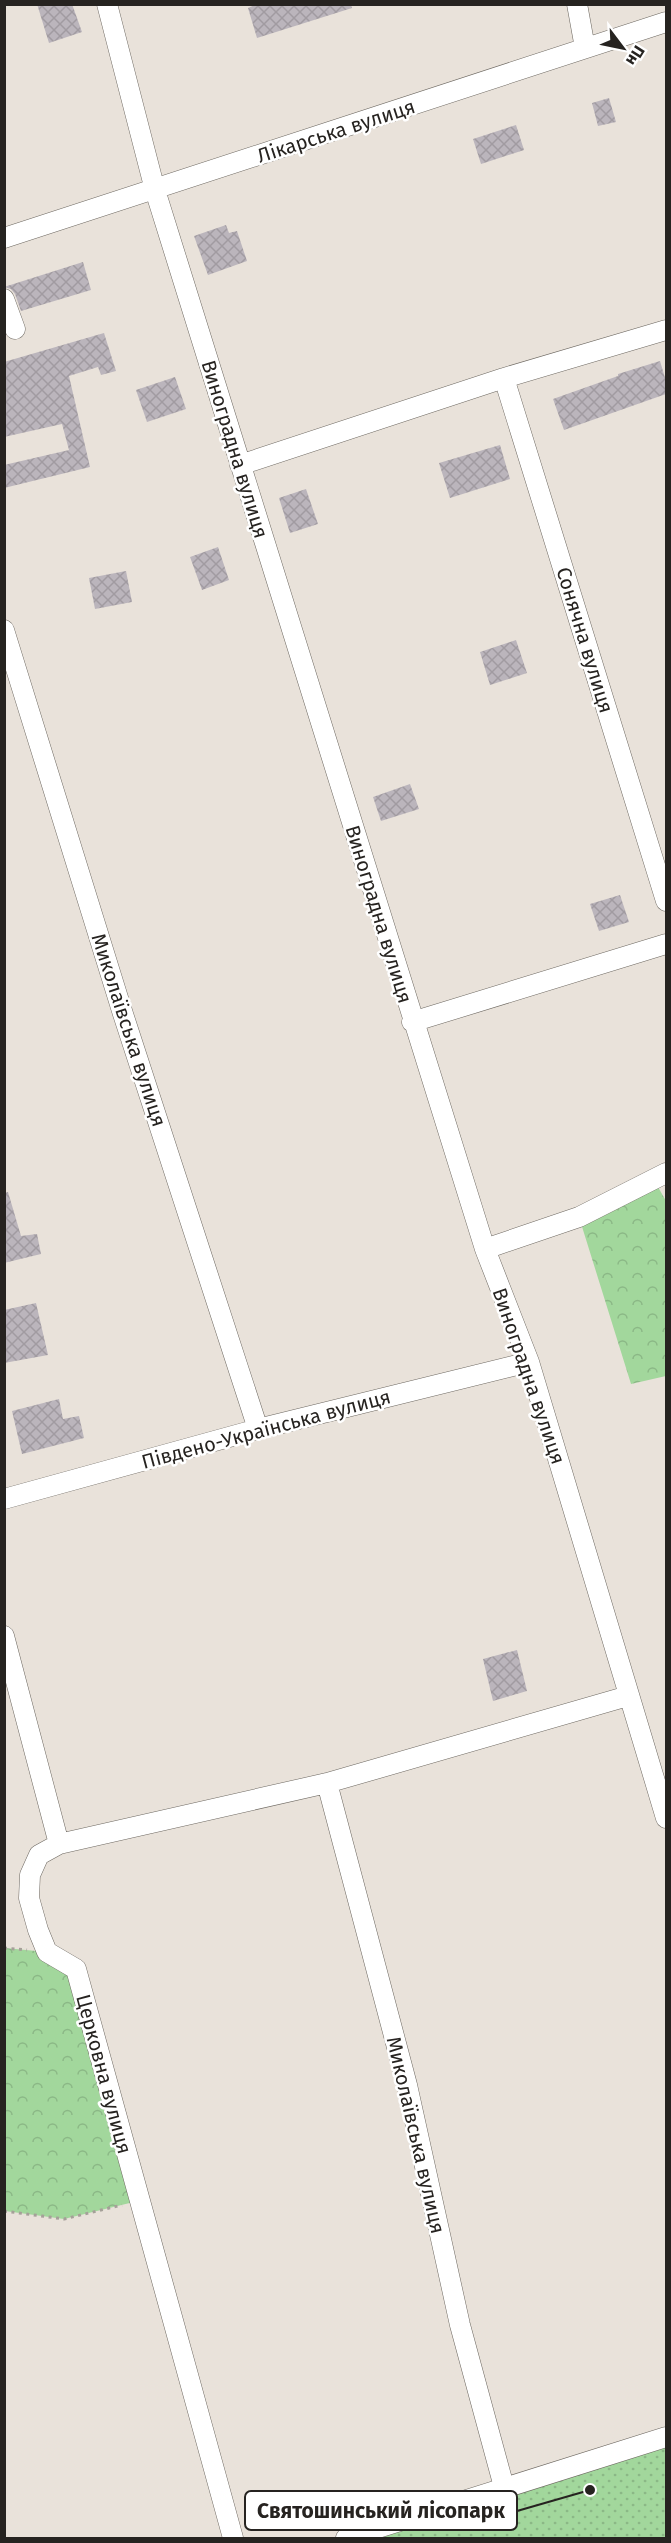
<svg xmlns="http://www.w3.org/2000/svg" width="671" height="2543" viewBox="0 0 671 2543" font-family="'Fira Sans',sans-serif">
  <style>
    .forest { fill: url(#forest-crowns) }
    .park { fill: url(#park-dots) }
    .building { fill: url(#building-cross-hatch) }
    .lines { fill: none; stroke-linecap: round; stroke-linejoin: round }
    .minor-casing { stroke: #6d6861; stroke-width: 21 }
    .path { stroke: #a5a099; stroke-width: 3; stroke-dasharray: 3 4.5; stroke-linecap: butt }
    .minor { stroke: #fff; stroke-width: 20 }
    .labels { text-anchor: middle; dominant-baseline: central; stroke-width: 5; stroke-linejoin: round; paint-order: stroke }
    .street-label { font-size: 20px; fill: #262320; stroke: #fff }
    .leader { fill: none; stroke: #262320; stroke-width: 2 }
    .callout-dot { fill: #262320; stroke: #fff; stroke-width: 2 }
    .callout { fill: #fff; stroke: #262320; stroke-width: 2 }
    .callout-label { font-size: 21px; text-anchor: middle; font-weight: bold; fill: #262320 }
  </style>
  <defs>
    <pattern id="forest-crowns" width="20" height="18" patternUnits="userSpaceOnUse" patternTransform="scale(1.5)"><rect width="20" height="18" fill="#a2d79c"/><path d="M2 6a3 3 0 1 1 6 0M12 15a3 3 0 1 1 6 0" fill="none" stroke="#8bb886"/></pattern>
    <pattern id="park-dots" width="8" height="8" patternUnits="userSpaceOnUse" patternTransform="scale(1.5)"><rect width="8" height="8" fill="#a2d79c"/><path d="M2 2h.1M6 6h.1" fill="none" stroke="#8bb886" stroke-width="1.8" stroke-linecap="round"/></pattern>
    <pattern id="building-cross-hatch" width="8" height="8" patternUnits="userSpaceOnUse" patternTransform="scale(1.5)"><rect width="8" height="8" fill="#bbb5bc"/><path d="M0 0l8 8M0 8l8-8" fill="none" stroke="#a19ba1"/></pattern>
  </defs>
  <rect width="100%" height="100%" fill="#e9e2da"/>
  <path class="forest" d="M654,1180L666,1201V1376L631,1384L579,1217Z
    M5,1948L47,1952L76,1969L138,2201L64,2219L5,2211Z"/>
  <path class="park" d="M666,2442V2538H360Z"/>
  <path class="building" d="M37,4H72L82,32L49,43Z
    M257,4H351L352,8L257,38L248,8Z
    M609,98L616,122L598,126L592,103Z
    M516,125L524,150L481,164L473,139Z
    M226,225L229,233L237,231L247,261L208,275L194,236Z
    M83,262L91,290L21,311L15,294L11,289L4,287Z
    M104,333L116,371L101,375L98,367L69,376L90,467L4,488V465L69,450L62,424L4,437V362Z
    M660,361L666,381V394L564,430L553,399L618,376V374Z
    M175,377L186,409L147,422L136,390Z
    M500,445L510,479L450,498L439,463Z
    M306,489L318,524L290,533L279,498Z
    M218,547L229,580L202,590L190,557Z
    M126,571L132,602L95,609L89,578Z
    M516,640L527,673L490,685L480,652Z
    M410,784L419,809L381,821L373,797Z
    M620,895L629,922L599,931L590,904Z
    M8,1192L21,1236L37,1234L41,1254L4,1263V1193Z
    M36,1303L48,1355L4,1363V1310Z
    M59,1399L63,1419L79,1416L84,1438L22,1454L12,1411Z
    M517,1650L527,1691L493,1701L483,1659Z"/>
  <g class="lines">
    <defs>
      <path id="minor" d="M107,4L155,190L485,1249L529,1362L666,1818
        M577,4L585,48
        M4,238L666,22
        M4,299L15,329
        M504,378L666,901
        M240,465L504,378L666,330
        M4,630L123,1014L258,1429
        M412,1022L666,944
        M485,1249L579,1217L666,1173
        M4,1499L258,1429L529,1362
        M4,1636L59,1844L39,1855L30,1875L29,1898L38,1930L47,1952L76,1969L233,2538
        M327,1783L407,2085L460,2325L504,2487
        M59,1844L327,1783L628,1696
        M346,2538L666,2437"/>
    </defs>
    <use href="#minor" class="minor-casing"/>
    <path class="path" d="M4,1948L27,1950
      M4,2211L64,2219L122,2205"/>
    <use href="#minor" class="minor"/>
  </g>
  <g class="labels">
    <g class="street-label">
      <text transform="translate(336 131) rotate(-18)">Лікарська вулиця</text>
      <text transform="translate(235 449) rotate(73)">Виноградна вулиця</text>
      <text transform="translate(585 640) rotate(73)">Сонячна вулиця</text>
      <text transform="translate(379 914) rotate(73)">Виноградна вулиця</text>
      <text transform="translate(129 1030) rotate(72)">Миколаївська вулиця</text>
      <text transform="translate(529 1376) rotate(71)">Виноградна вулиця</text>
      <text transform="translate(266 1429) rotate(-15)">Південо-Українська вулиця</text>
      <text transform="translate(104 2074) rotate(75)">Церковна вулиця</text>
      <text transform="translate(416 2135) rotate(77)">Миколаївська вулиця</text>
    </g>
  </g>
  <path class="leader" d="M590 2490L517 2511"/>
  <circle class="callout-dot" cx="590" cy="2490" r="6"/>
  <rect class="callout" x="245" y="2491" width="272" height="39" rx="6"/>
  <g class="callout-label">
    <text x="381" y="2518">Святошинський лісопарк</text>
  </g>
  <rect width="671" height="2543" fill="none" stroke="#262320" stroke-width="12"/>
  <g transform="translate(623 48) rotate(122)" stroke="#ffffff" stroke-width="4.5" paint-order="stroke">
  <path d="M0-4.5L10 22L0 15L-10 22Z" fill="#262320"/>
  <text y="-9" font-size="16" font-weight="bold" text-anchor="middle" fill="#262320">Пн</text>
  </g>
</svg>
